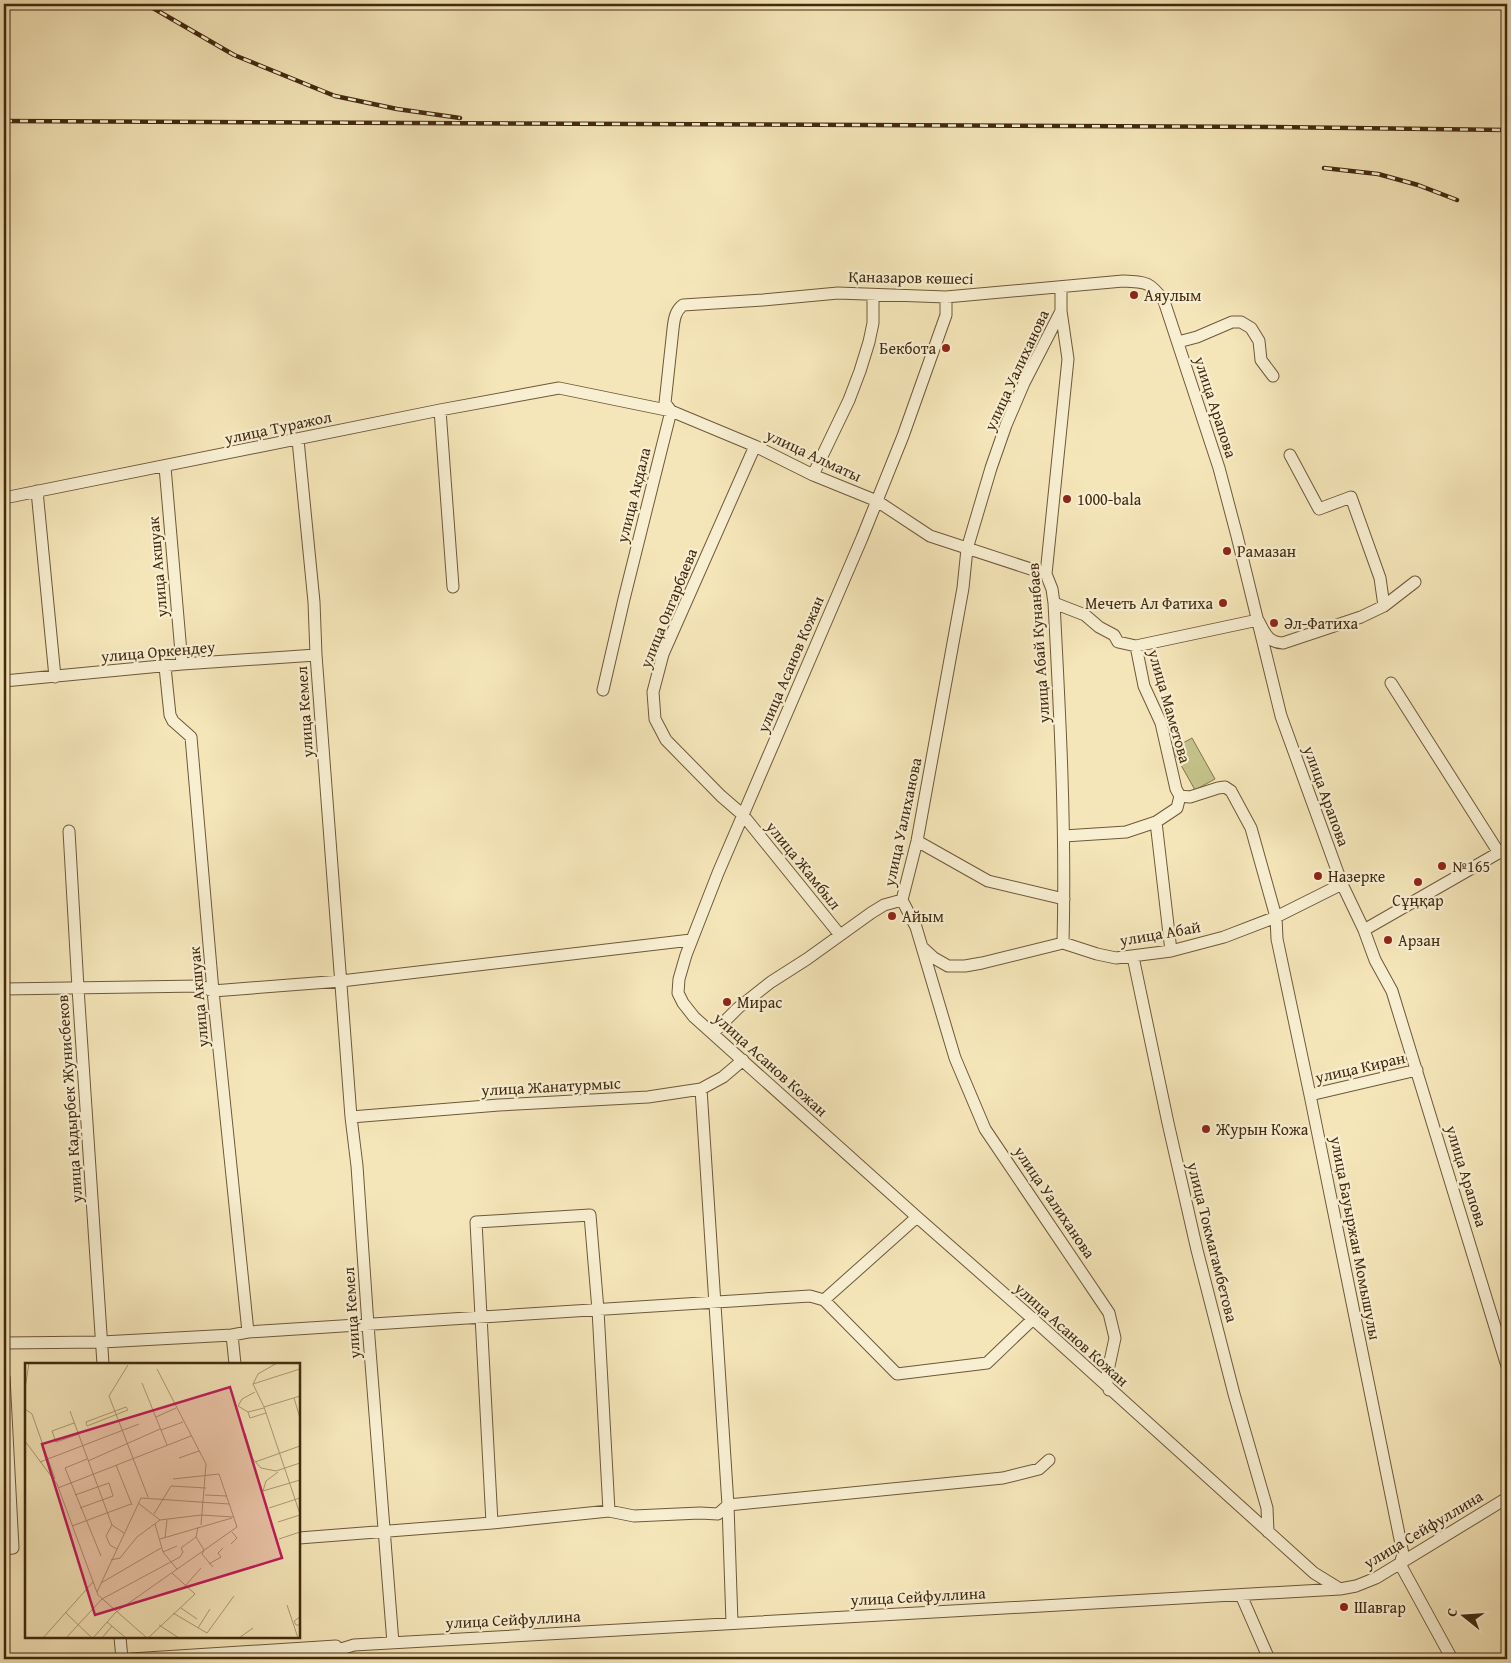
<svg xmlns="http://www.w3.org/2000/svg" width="1511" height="1663" viewBox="0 0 1511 1663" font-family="'Gentium Book Plus',serif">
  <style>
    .green { fill: #c4c28a; stroke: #82764c }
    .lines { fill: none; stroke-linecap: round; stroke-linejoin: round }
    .minor-casing { stroke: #6e583a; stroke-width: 13 }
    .minor { stroke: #f8efd2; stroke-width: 11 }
    .rail-casing { stroke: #41290f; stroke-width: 4.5 }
    .rail { stroke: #f8efd2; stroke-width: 2.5; stroke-dasharray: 8; stroke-linecap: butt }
    .poi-dot { fill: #8f2418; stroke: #f8efd2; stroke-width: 2 }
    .labels { text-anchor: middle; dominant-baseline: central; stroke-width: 4.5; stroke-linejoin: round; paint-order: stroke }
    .street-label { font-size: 16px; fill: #41290f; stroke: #f8efd2 }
    .poi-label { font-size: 16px; fill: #41290f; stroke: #f8efd2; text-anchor: start }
    .inset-road { fill: none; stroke: #ad9a75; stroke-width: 1 }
    .view { fill: #c2185b; fill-opacity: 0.15; stroke: #c2185b; stroke-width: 2.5 }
    .inset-edge { fill: none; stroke: #41290f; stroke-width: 2.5 }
  </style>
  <rect width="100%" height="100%" fill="#f5e6b9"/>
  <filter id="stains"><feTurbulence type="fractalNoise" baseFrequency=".004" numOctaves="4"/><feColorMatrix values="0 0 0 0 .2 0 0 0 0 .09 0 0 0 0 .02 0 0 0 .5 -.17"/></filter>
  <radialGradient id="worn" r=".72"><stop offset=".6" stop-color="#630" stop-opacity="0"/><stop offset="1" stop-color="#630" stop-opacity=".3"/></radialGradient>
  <path class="green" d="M1192,738L1215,779L1195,790L1172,749Z"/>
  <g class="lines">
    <defs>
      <path id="minor" d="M1061,288V311L1024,383L1006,425L991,468L967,549L963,588L917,841L902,900L916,927L955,1058L985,1129L1109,1313L1115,1338L1106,1380L1109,1390
        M946,297V315L903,436L862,538L718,873L686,955L679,979L678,993L683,1003L694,1017L917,1217L1033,1319L1314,1573L1340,1589
        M1061,311L1068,359L1046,574L1052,589L1054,603C1060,716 1066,829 1063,943
        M1178,342L1197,337L1232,322H1241L1251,328L1259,341L1261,360L1273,376
        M440,410L453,587
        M298,440L314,602L316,655L351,1117L357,1166L368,1325L393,1643
        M755,446L663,654L653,692L655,719L666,740L721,796L743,815L840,935
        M1290,455L1319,509L1351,497L1380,578L1384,606
        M165,467L182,664
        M813,475L849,400L860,371L869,342L873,323V295
        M37,491L55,677
        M4,498L440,410L559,388L671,411L755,446L813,475L877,501L930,536L1046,574
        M1054,603L1085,615L1099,627L1114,635L1118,642L1136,646L1258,620C1265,633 1267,642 1283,643L1361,617L1384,606L1415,582
        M1136,646L1144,686L1161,723L1176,789L1180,796L1190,797L1218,788L1225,787L1231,791L1251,828L1276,917L1277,939L1310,1095L1403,1554L1400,1564L1452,1659
        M165,667L170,715L173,721L191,737L213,991L248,1332
        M4,681L182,664L316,655
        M1391,683L1499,853
        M603,690L624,599L671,411L665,403L673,329C674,320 675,311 683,305L763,300L838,293L946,297L1123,281C1147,282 1150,282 1164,301L1219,468L1237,536L1281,716L1342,884L1364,930L1375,960L1392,991L1507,1366
        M1156,822L1171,951
        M69,831L78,988L103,1364
        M1064,836L1126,832L1156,822L1177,808L1180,796
        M917,841L988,881L1064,899
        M1364,930L1507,848
        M922,947L934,958L948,966H965L982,963L1063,943L1097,954L1116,958L1171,951L1224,937L1276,917L1342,884
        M1133,957L1168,1123L1197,1250L1234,1394L1267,1508L1268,1532
        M4,989L200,986L213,991L341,981L691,940
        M713,1033L738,1008L771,982L807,959L871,913L884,905L902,900
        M701,1089L728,1505L732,1623
        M1310,1095L1417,1070
        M351,1117L499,1105L648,1097L701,1089L723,1077L743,1060
        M824,1300L897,1374L987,1363L1033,1319
        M232,1335L235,1364
        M4,1343L102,1342L232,1335L248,1332L810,1296L824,1300L917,1217
        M4,1377L13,1548L4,1549
        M492,1523L476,1222L590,1215L598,1310L609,1511
        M299,1538L492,1523L609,1511L634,1516L700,1513L718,1514L728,1505L1003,1478L1039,1469L1049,1460
        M1241,1595L1269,1659
        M120,1637L122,1659
        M131,1659L336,1646
        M308,1659L354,1645L1340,1589L1356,1586L1376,1578L1507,1498"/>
    </defs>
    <use href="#minor" class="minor-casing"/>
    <use href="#minor" class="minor"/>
    <defs>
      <path id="rail" d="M146,4L234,55L335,96L397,109L460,118
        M4,121L1272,127L1507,130
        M1324,168L1378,174L1418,185L1457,200"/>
    </defs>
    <use href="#rail" class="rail-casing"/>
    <use href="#rail" class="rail"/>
  </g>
  <g class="poi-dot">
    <circle cx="1134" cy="295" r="5"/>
    <circle cx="946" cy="348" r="5"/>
    <circle cx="1067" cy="499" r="5"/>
    <circle cx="1227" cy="551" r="5"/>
    <circle cx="1223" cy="603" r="5"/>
    <circle cx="1274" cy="623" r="5"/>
    <circle cx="1442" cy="866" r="5"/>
    <circle cx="1318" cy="876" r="5"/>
    <circle cx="1418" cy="882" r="5"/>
    <circle cx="892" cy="916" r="5"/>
    <circle cx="1388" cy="940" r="5"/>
    <circle cx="727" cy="1002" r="5"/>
    <circle cx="1206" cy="1129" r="5"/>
    <circle cx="1344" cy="1607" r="5"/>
  </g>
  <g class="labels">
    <g class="street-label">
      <text transform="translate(911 277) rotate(1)">Қаназаров көшесі</text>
      <text transform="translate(1016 370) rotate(-65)">улица Уалиханова</text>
      <text transform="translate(1216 407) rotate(72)">улица Арапова</text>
      <text transform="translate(278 427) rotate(-12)">улица Туражол</text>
      <text transform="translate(814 455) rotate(25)">улица Алматы</text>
      <text transform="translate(633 495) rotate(-76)">улица Акдала</text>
      <text transform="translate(157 567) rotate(-95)">улица Акшуак</text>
      <text transform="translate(668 608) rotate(-68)">улица Онгарбаева</text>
      <text transform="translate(1038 643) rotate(-94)">улица Абай Кунанбаев</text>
      <text transform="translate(158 651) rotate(-5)">улица Оркендеу</text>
      <text transform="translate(790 664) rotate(-67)">улица Асанов Кожан</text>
      <text transform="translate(1170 706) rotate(74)">улица Маметова</text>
      <text transform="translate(304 712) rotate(-94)">улица Кемел</text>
      <text transform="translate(1327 796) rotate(70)">улица Арапова</text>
      <text transform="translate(902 822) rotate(-78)">улица Уалиханова</text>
      <text transform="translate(804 865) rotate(51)">улица Жамбыл</text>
      <text transform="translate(1160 933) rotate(-10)">улица Абай</text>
      <text transform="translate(198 997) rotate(-95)">улица Акшуак</text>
      <text transform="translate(771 1064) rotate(42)">улица Асанов Кожан</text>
      <text transform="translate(1360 1067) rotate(-13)">улица Киран</text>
      <text transform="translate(551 1086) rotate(-3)">улица Жанатурмыс</text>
      <text transform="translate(69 1099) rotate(-94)">улица Кадырбек Жунисбеков</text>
      <text transform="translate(1467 1176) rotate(73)">улица Арапова</text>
      <text transform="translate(1055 1202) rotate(56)">улица Уалиханова</text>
      <text transform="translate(1356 1238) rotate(79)">улица Бауыржан Момышулы</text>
      <text transform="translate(1213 1242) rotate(76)">улица Токмагамбетова</text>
      <text transform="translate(351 1313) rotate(-94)">улица Кемел</text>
      <text transform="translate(1072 1334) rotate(42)">улица Асанов Кожан</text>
      <text transform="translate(1423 1529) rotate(-31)">улица Сейфуллина</text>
      <text transform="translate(918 1596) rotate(-3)">улица Сейфуллина</text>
      <text transform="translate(513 1619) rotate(-3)">улица Сейфуллина</text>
    </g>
    <g class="poi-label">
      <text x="1144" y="295">Аяулым</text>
      <text x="936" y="348" text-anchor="end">Бекбота</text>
      <text x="1077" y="499">1000-bala</text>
      <text x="1237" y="551">Рамазан</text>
      <text x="1213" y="603" text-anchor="end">Мечеть Ал Фатиха</text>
      <text x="1284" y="623">Әл-Фатиха</text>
      <text x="1452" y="866">№165</text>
      <text x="1328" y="876">Назерке</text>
      <text x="1418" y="900" text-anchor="middle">Сұңқар</text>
      <text x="902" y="916">Айым</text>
      <text x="1398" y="940">Арзан</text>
      <text x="737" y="1002">Мирас</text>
      <text x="1216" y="1129">Журын Кожа</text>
      <text x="1354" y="1607">Шавгар</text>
    </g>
  </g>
  <g transform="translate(25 1363)">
    <rect width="275" height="275" fill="#f5e6b9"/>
    <path class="inset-road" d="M103,2L84,33L123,134M132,6L181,101L176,162M117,20L142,82M228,21L239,44L275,151M228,21L275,6M228,21L233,11L252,0M0,26L4,0M230,29L217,36L213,43L223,49L239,45M269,35L275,55M101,44L103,47L62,63L61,59ZM239,44L275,33M0,46L7,51L30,116M45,48L87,162L99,170M223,49L225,55L241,50M131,54L151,45M49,60L27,68L31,79L54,71M136,67L158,59M220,70L228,96L236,105L251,108L275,100M0,78L32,121L73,232L122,275M154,95L174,88M62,96L40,105L76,193M63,98L135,66M15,99L114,61M230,99L275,83M91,102L107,142M253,109L241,118L238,128L275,117M33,125L166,73M50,132L84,120L88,133L55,145M180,132L202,133M113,140L135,157M244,145L275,135M129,151L146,123L181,125M253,159L275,152M130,161L138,189L152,206M87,162L81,173L85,182L92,186M47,163L106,141M173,164L171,174L179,187L177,191L188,204M140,175L142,157M135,176L207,155M254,176L275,169M206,181L212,175L207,169M138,189L152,183M86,197L95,195L112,174L135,157L176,152L209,154M184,201L196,194L193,190L198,185M76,220L136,185M160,223L176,205M72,229L116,135L204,141M262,242L273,275M156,245L172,256M40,249L67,275M148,250L182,270L209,233M275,254L269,258L271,262H275M82,259L101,275M134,262L154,275M173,265L185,246M18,275L68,219M41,275L77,236L155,194L158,189L156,185L171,174M68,275L91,249L212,164L194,111L148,116M77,275L87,263M123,275L170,231L147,210M214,275L228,265"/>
    <path class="view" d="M205,24L257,195L70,252L17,81Z"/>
    <rect width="275" height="275" class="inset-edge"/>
  </g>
  <rect width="1511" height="1663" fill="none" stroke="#f5e6b9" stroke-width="20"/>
  <rect x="5" y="5" width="1501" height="1653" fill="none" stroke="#41290f" stroke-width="2.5"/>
  <rect x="10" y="10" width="1491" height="1643" fill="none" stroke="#41290f"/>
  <g transform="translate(1464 1616) rotate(287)" stroke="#f8efd2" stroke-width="4" paint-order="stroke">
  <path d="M0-4L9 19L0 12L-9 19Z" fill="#41290f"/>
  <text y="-8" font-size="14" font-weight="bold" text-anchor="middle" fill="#41290f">С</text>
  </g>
  <rect width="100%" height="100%" filter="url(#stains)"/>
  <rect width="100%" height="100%" fill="url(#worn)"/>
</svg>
